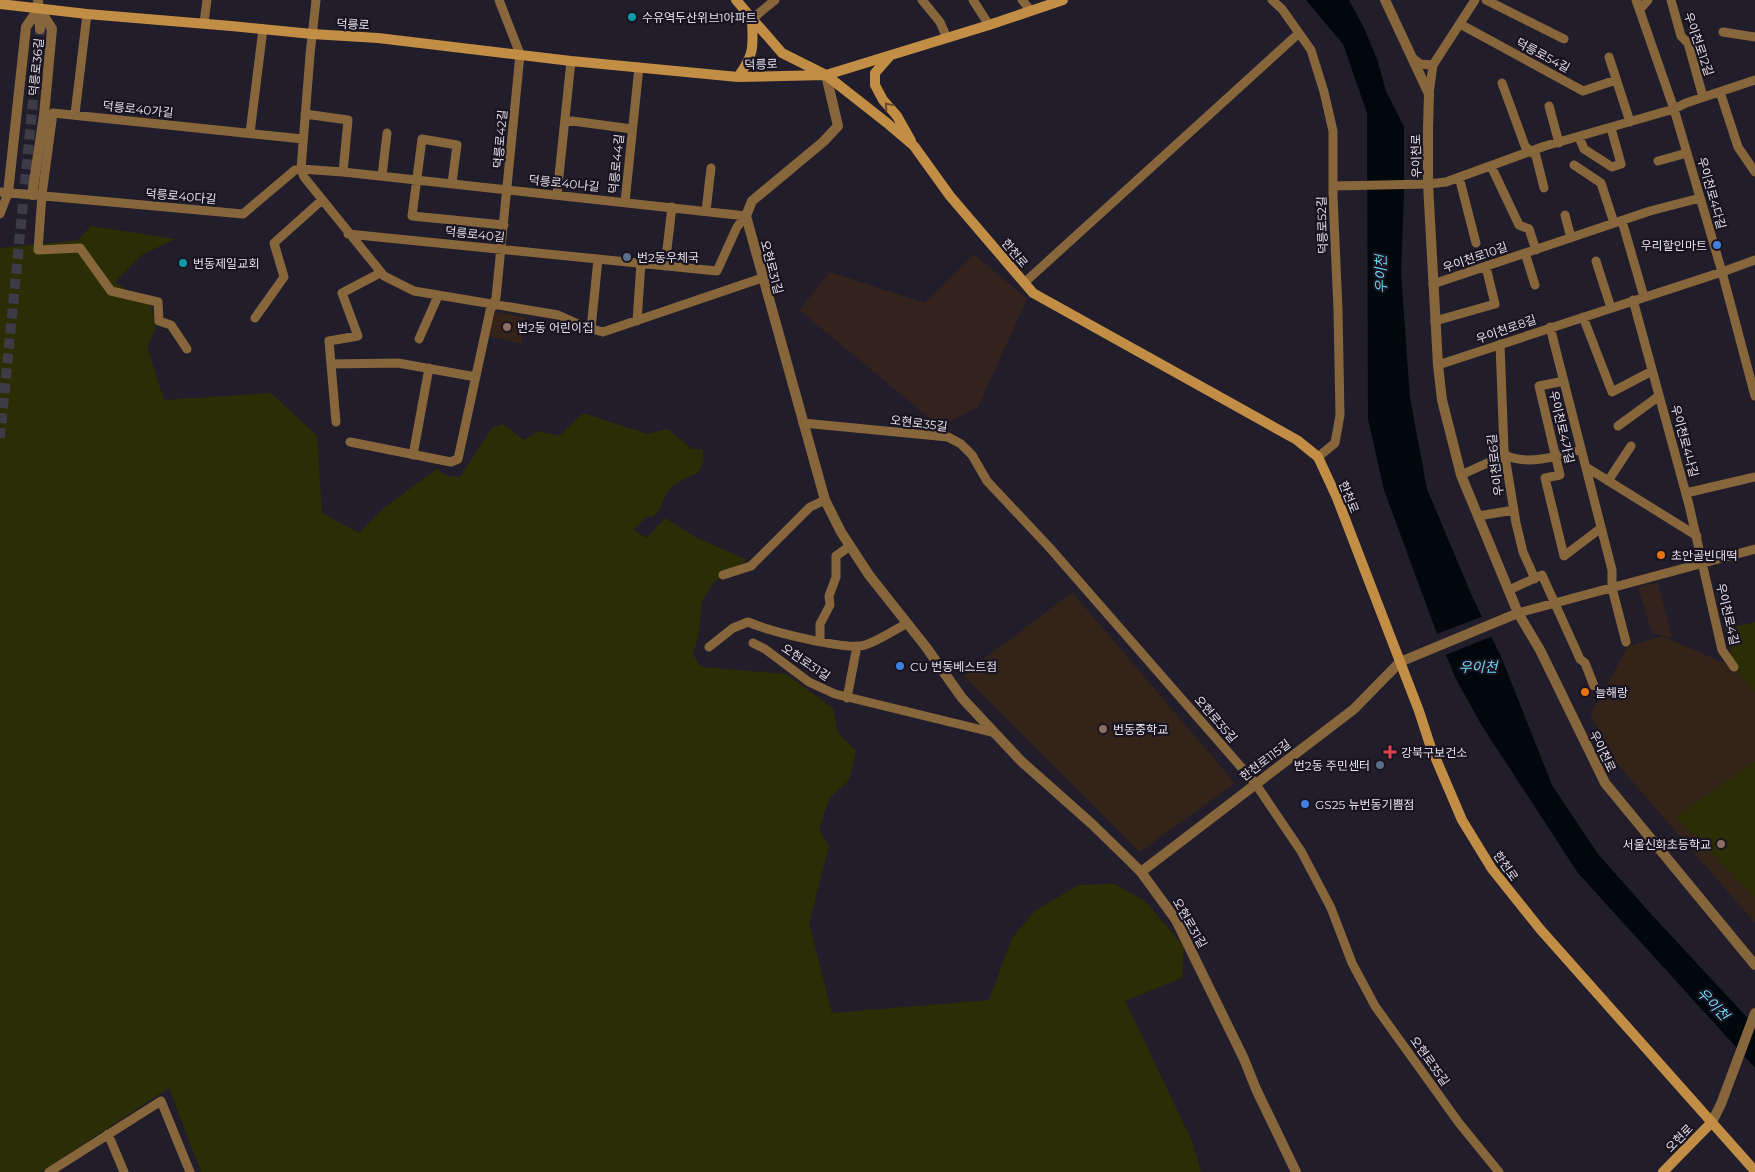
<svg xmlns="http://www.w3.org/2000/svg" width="1755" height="1172" viewBox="0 0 1755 1172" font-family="Montserrat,'Noto Sans KR',sans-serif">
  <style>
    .industrial { fill: #34221d }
    .education { fill: #332319 }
    .green { fill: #2b2e04 }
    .water { fill: #00080b }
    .pier { fill: #211d2b }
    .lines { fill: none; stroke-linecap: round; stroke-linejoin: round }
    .tertiary-tunnel { stroke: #3e3b48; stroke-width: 10; stroke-dasharray: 10 5; stroke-linecap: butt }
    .minor { stroke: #87663b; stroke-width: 9 }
    .tertiary { stroke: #87663b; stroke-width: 10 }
    .secondary { stroke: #c28d44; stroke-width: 10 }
    .oneway { stroke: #644a31 }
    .culture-dot { fill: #0f9aa8; stroke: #181421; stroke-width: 2 }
    .shop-dot { fill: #3f7fe0; stroke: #181421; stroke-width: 2 }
    .service-dot { fill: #5c6f8a; stroke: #181421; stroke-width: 2 }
    .education-dot { fill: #8d6e63; stroke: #181421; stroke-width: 2 }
    .food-dot { fill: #e8710a; stroke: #181421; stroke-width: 2 }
    .health-dot { fill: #e0444e; stroke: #181421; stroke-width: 2 }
    .labels { text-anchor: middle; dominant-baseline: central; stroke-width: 4.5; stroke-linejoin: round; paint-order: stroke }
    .poi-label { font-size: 12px; fill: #e5e2ec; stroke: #181421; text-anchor: start }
    .street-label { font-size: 12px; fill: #e5e2ec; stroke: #181421 }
    .water-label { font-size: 14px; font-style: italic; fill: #70daf6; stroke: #181421 }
  </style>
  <rect width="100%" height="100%" fill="#211d2b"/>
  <path class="industrial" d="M974,254L1027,299L978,407L940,427L799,310L830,272L925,303Z
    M1658,583L1672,638L1652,633L1638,587Z"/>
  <path class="education" d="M494,311L526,318L521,344L488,336Z
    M1072,592L1235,783L1140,852L963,675Z
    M1662,636L1734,667L1755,693V923L1618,765L1590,715L1628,646Z"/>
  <path class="green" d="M91,226L176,239L143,254L115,282L152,307L156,327L147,347L164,400L271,393L317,436L322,513L359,533L385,507L437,469L447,476L460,477L492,428L503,424L524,440L538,431L559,436L583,413L647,434L667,429L692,449H702L704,459L699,472C690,477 674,482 668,491C661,501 664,509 652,517L647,516L633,530L647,538L665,518L695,537L747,560L714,582L702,601L698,638L693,654L701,667L786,674L833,708L838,733L856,751L849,780L829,799L819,830L829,846L809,923L832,1013L989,1000L1012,938L1035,911L1078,885L1114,884L1145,901L1184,947L1182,978L1125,1001L1193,1143L1201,1172H201L169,1088L41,1172H0V248L78,240Z
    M1755,622V693L1734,667L1725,629Z
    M1755,761V897L1676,817Z"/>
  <path class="water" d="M1306,0H1349L1364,28L1377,59L1386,91L1404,127V193L1401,273L1410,398L1427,489L1472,596L1502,659L1552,785L1598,854L1651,914L1755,1026V1068L1578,873L1482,726L1456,679L1436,631L1384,490L1368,419L1367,113L1343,44Z"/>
  <path class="pier" d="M1484,616L1493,636L1443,656L1434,635Z"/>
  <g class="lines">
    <path class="tertiary-tunnel" d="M0,438L40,29"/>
    <path class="minor" d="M316,0L310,55L301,169L304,177L384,276L414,291L558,315L585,327L603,332L762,278
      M922,0L940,22L947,38
      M973,0L989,25
      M1022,0L1031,11
      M1272,0L1282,9L1311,50L1324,92L1333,131V196L1338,310L1340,415L1335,443L1318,457
      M1486,0L1564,39
      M1636,0L1674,109L1722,272L1755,396
      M1671,0L1681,36L1688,43L1703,97
      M1640,9L1648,0
      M752,19L775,0
      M204,23L207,0
      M1460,24L1583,91L1616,80
      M1723,32L1755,37
      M1609,57L1630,122
      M1414,59L1420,64L1433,65
      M1502,83L1525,146L1536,156L1544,188
      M1720,92L1738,147L1755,172
      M1429,94L1433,65L1475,0
      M1549,106L1559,143
      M75,114L87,14
      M305,114L348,120L343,172
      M565,120L632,129
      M250,133L263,29
      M1579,137L1584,149L1612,167L1621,164L1611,128
      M1658,161L1687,153
      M1574,165L1601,183L1614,223
      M1491,166L1519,225L1529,229L1536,250
      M382,176L387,133
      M1459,177L1476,243
      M452,183L457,145L422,139L412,216L504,225
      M1333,186L1428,184L1446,182L1545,146L1674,109L1686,103L1755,80
      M0,192L243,214L295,170L301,169L343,172L746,216L737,227L717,271L348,234
      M557,195L571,61
      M625,202L639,67
      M706,211L711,168
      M0,214L8,193
      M1565,215L1571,238
      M1622,221L1644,297
      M1525,253L1535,285
      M1596,261L1611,308
      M665,266L672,207
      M1024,283L1299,33
      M1433,284L1650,211L1700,198
      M1633,300L1689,505L1722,650L1734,667
      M1583,317L1612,392L1652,371
      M255,318L284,277L274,243L322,200
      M637,321L641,263
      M1435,321L1495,304L1486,267
      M1550,327L1612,570V588L1626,642
      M591,329L598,259
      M419,339L438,296
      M1500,344L1504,450L1516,523L1523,552L1535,579
      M187,349L171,325L159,321L158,302L111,291L80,248L38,250L42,195L53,113L303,139
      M331,364L398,363L476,377
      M1438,365L1722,272L1755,260
      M1564,381L1539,386L1560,475L1545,478L1564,556L1601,528
      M336,422L329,341L358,336L342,293L380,273
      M803,423L948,437L961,444L972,455L987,481L1049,547L1255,783L1301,851L1331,908L1352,963L1375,1006L1459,1123L1499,1172
      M1618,426L1659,396
      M350,442L451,462L458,459L490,311L496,298L517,85L520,54L499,0
      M413,455L429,368
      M1586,467L1697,536
      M1461,475L1505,455C1528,466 1558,456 1581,449
      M1608,481L1631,446
      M1686,493L1755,477
      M1478,516L1514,510
      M723,575L751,566L810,507L825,500
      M1509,590L1542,575L1580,659L1585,663L1594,686
      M1518,613L1755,549
      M820,641V624L830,605L829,596L836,577V556L850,546
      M753,643L765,649L809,682L835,694L995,733
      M709,647L733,628L748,622C769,631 846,651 865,645C878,641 894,630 906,624
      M847,698L857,646
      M108,1134L124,1172
      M49,1172L161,1101L190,1172"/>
    <path class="tertiary" d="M38,0L40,29
      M1385,0L1429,94L1428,128V184L1438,365L1442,400L1461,475L1518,613L1540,650L1605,783L1755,965
      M826,75L838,126L823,142L752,201L746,216L825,500L841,532L869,575L926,647L962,698L1021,761L1092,824L1130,861L1141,872L1176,920L1244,1059L1256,1089L1296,1172
      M8,193L26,27L39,8
      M32,195L44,115L52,29L39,8
      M1141,872L1354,709L1400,662L1518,613
      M1712,1122L1721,1104L1755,1013"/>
    <path class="secondary" d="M736,0L782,53L826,75L887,123L914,146L950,196L1033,293L1297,440L1318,457L1337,498L1419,711L1430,745L1462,820L1492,869L1540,929L1755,1171
      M0,4L87,14L231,26L312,34L378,38L571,61L738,77L826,75L989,25L1063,0
      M889,57L875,73V85L883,100L897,116L911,141
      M738,77C755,53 753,47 752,19
      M1663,1172L1712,1122"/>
  </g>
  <defs><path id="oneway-chevron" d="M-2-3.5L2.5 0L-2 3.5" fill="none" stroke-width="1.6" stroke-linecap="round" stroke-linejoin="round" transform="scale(1.25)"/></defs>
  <use class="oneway" href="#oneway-chevron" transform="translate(888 106) rotate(-130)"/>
  <g class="culture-dot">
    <circle cx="632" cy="17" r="5"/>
    <circle cx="183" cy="263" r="5"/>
  </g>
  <g class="shop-dot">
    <circle cx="1717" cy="245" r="5"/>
    <circle cx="900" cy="666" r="5"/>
    <circle cx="1305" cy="804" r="5"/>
  </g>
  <g class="service-dot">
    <circle cx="627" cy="257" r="5"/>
    <circle cx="1380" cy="765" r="5"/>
  </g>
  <g class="education-dot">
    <circle cx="507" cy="327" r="5"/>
    <circle cx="1103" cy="729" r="5"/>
    <circle cx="1721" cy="844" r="5"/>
  </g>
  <g class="food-dot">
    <circle cx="1661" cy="555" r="5"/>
    <circle cx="1585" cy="692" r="5"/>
  </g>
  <path class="health-dot" d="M1387.5 744.5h5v5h5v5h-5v5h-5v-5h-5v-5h5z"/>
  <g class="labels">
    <g class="poi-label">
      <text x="642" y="17">수유역두산위브1아파트</text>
      <text x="1707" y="245" text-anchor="end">우리할인마트</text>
      <text x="637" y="257">번2동우체국</text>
      <text x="193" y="263">번동제일교회</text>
      <text x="517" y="327">번2동 어린이집</text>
      <text x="1671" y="555">초안골빈대떡</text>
      <text x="910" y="666">CU 번동베스트점</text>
      <text x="1595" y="692">늘해랑</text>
      <text x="1113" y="729">번동중학교</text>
      <text x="1401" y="752">강북구보건소</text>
      <text x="1370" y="765" text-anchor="end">번2동 주민센터</text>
      <text x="1315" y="804">GS25 뉴번동기쁨점</text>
      <text x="1711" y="844" text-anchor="end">서울신화초등학교</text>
    </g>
    <g class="street-label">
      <text transform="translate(353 24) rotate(3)">덕릉로</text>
      <text transform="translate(1699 44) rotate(71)">우이천로12길</text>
      <text transform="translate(1543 55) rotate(28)">덕릉로54길</text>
      <text transform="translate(761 64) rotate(-2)">덕릉로</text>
      <text transform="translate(36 67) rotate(-84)">덕릉로36길</text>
      <text transform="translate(138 109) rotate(6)">덕릉로40가길</text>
      <text transform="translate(500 139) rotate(-85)">덕릉로42길</text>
      <text transform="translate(1416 156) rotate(-91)">우이천로</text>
      <text transform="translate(616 164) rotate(-84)">덕릉로44길</text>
      <text transform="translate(564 183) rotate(6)">덕릉로40나길</text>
      <text transform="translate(1712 193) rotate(74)">우이천로4다길</text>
      <text transform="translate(181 196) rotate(5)">덕릉로40다길</text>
      <text transform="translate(1322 225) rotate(-92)">덕릉로52길</text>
      <text transform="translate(475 234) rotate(6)">덕릉로40길</text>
      <text transform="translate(1015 253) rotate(50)">한천로</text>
      <text transform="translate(1475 257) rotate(-19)">우이천로10길</text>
      <text transform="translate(772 267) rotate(75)">오현로31길</text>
      <text transform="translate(1506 329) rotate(-19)">우이천로8길</text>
      <text transform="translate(919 423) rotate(7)">오현로35길</text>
      <text transform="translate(1562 427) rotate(77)">우이천로4가길</text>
      <text transform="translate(1685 441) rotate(75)">우이천로4나길</text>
      <text transform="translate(1495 465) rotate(-97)">우이천로6길</text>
      <text transform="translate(1349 497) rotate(68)">한천로</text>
      <text transform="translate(1728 614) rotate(77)">우이천로4길</text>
      <text transform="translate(806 662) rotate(34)">오현로31길</text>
      <text transform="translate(1216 719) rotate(49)">오현로35길</text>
      <text transform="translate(1603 751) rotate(64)">우이천로</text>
      <text transform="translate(1265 760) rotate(-37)">한천로115길</text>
      <text transform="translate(1506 866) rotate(55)">한천로</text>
      <text transform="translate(1190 923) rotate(60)">오현로31길</text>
      <text transform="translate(1430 1061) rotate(54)">오현로35길</text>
      <text transform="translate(1679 1138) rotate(-46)">오현로</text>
    </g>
    <g class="water-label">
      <text transform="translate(1381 274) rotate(-91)">우이천</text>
      <text x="1478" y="667">우이천</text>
      <text transform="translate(1713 1004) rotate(46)">우이천</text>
    </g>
  </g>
</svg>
